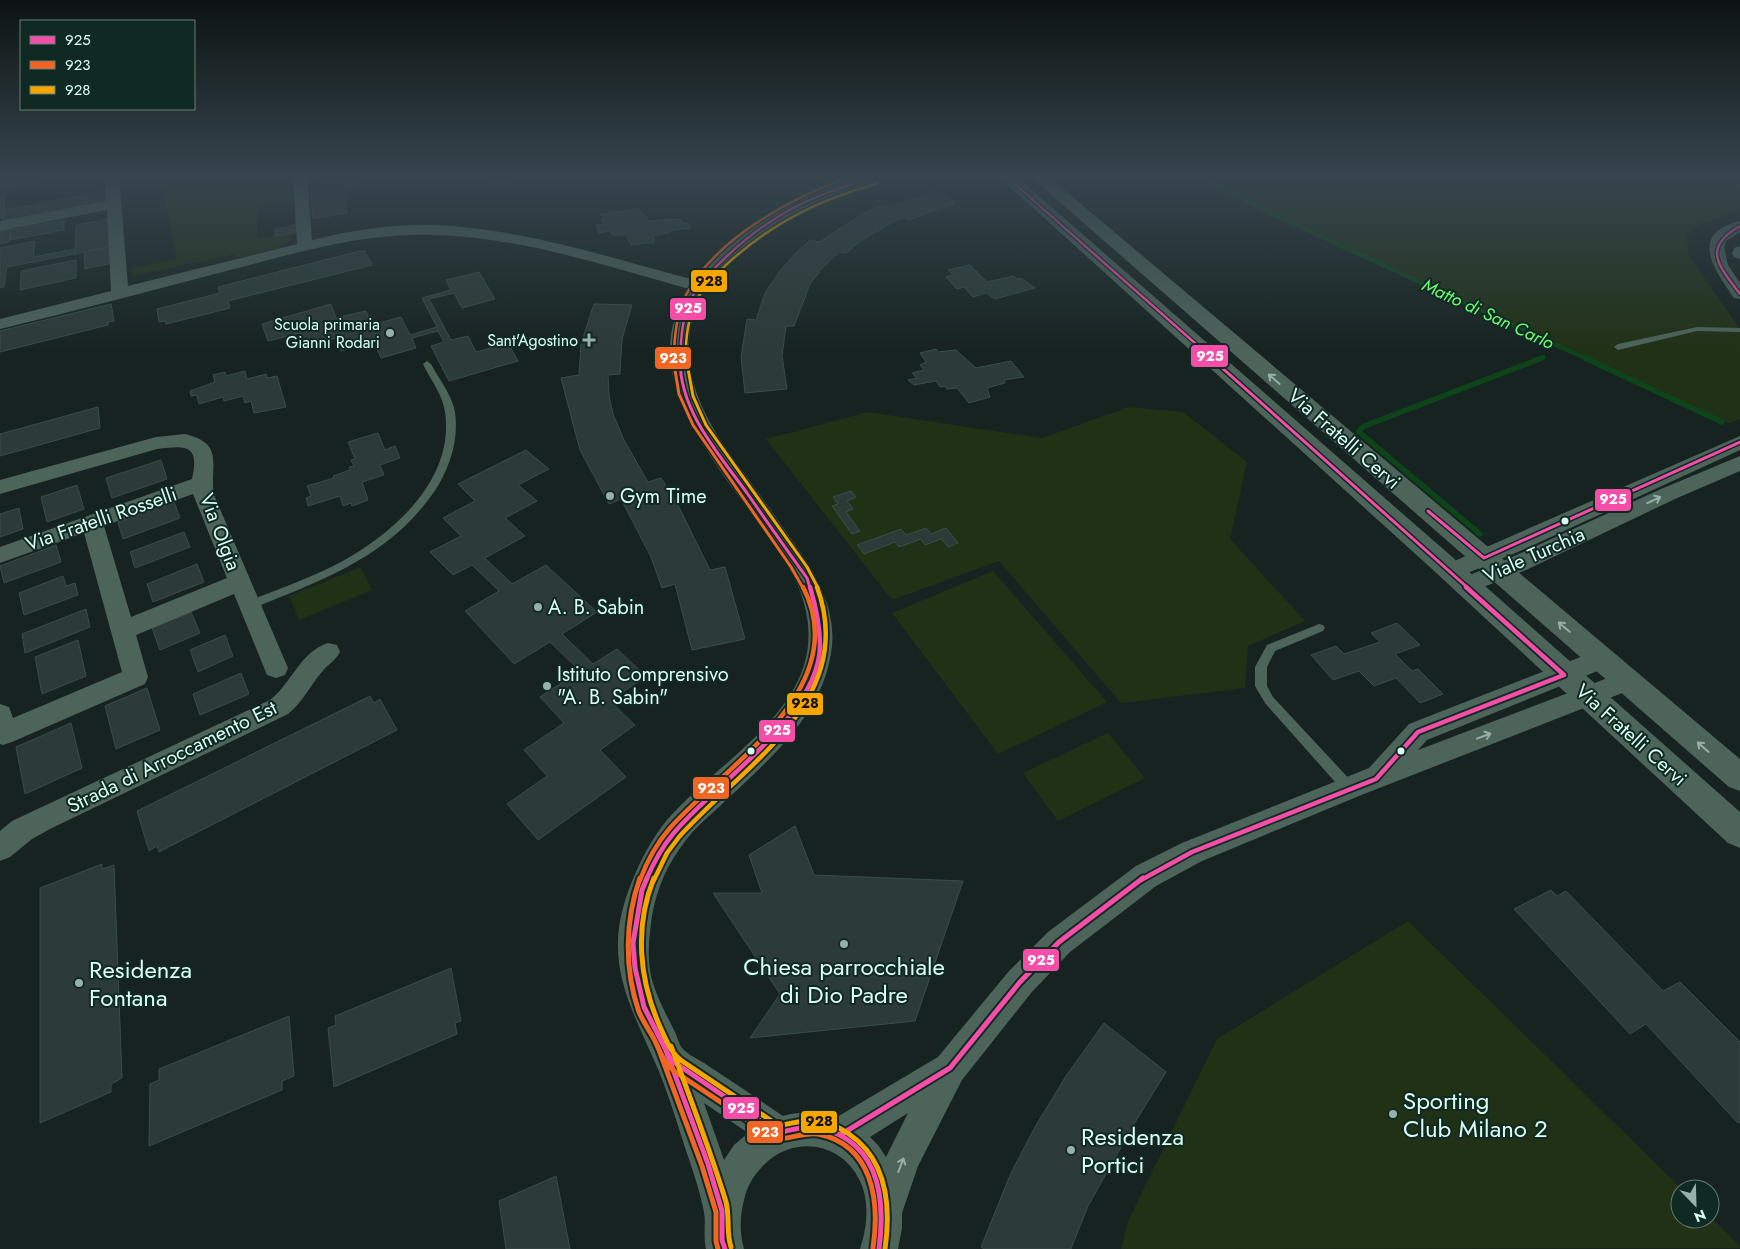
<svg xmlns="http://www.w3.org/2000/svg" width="1740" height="1249" viewBox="0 0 1740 1249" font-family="Jost,sans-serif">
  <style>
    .green { fill: #213116 }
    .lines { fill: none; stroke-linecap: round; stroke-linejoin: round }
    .stream-far1 { stroke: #0e441a; stroke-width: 4.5 }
    .stream { stroke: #0e441a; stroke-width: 5.5 }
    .building { fill: #2c3b37; stroke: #3a4d49 }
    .service { fill: #4d645b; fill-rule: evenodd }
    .minor { fill: #4d645b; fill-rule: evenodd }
    .tertiary { fill: #4d645b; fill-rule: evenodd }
    .bus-1-far3-casing { stroke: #112923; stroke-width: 5 }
    .bus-1-far2-casing { stroke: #112923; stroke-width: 6 }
    .bus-1-far1-casing { stroke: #112923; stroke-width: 8 }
    .bus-1-casing { stroke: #112923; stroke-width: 9 }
    .bus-2-far3-casing { stroke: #112923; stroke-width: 5 }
    .bus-2-far2-casing { stroke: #112923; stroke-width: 6 }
    .bus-2-far1-casing { stroke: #112923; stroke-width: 8 }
    .bus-2-casing { stroke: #112923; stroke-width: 9 }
    .bus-3-far3-casing { stroke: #112923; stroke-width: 5 }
    .bus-3-far2-casing { stroke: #112923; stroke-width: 6 }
    .bus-3-far1-casing { stroke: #112923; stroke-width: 8 }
    .bus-3-casing { stroke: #112923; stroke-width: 9 }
    .bus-1-far3 { stroke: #f54da8; stroke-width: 2.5 }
    .bus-1-far2 { stroke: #f54da8; stroke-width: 3 }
    .bus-1-far1 { stroke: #f54da8; stroke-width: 4.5 }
    .bus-1 { stroke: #f54da8; stroke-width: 5 }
    .bus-2-far3 { stroke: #f26522; stroke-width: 2.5 }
    .bus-2-far2 { stroke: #f26522; stroke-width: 3 }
    .bus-2-far1 { stroke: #f26522; stroke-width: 4.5 }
    .bus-2 { stroke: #f26522; stroke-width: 5 }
    .bus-3-far3 { stroke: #f7a600; stroke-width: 2.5 }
    .bus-3-far2 { stroke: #f7a600; stroke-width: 3 }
    .bus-3-far1 { stroke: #f7a600; stroke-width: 4.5 }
    .bus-3 { stroke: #f7a600; stroke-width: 5 }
    .oneway { stroke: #94b1a7 }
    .poi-dot { fill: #96b1a9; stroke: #112923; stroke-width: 2 }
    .bus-dot { fill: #dbfef3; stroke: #112923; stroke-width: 2 }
    .labels { text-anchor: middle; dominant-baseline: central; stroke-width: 4; stroke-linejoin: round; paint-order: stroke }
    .far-poi-label { font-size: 16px; fill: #dbfef3; stroke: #112923; text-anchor: end }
    .far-water-label { font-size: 18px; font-style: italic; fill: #6cfb72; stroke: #112923 }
    .street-label { font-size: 20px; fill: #dbfef3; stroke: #112923 }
    .poi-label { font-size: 20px; fill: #dbfef3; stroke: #112923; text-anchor: start }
    .near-poi-label { font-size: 24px; fill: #dbfef3; stroke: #112923; text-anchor: start }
    .line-badge { stroke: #112923; stroke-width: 2 }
    .badge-label { font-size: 14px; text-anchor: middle; font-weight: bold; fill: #fff }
    .pale-badge-label { font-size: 14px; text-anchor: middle; font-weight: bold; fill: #111 }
  </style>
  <rect width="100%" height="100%" fill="#172320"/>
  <path class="green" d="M160,177H289L292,202L261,208L257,211V239L296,232C290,251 254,253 237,258L235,254L132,276L131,269L177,259Z
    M1209,177H1740V211L1700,224L1686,235L1689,256L1740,329V419L1729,423L1203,180Z
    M1129,407L1183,412L1247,462L1230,539L1305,621L1248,646L1245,688L1121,703L999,561L892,600L766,439L868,412L1042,438Z
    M361,567L372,590L299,620L289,596Z
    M993,571L1107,702L998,754L892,613Z
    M1108,733L1145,778L1058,821L1023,773Z
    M1408,921L1682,1189H1680V1219H1710V1216L1740,1246V1248L1121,1249L1128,1221L1217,1039Z"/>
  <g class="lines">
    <path class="stream-far1" d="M1210,177L1205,179L1268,212L1587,359
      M1538,359L1543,357"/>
    <path class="stream" d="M1585,358L1722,422
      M1480,534L1359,432L1362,427L1542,358"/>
  </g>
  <path class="building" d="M0,177H67L0,190Z
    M322,177H356L357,186L344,188L347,213L313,219L311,190L323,188Z
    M486,177H521L522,180L489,186Z
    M109,190L110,201L37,216L38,204Z
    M936,191L955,203L909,220L904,217L895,221L862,240L846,253L839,252L824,266L810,284L794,326H786L782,356L787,389L745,393L741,357L747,319L756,320L765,293L779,272L794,255L810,240L819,242L864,213L883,205L889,208Z
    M5,195L3,217L0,218V196Z
    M38,204L37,216L2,223L3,210Z
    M639,209L649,221L680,219L684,224L688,223L690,228L668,231L669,233L653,236L654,242L631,245L626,235H613L610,231L599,233L596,225H605L601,220L605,219L600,214Z
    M110,219L111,246L75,254L76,225Z
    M64,220V230L10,240L11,230Z
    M301,224V231L275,236V229Z
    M11,230L9,242L0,244V232Z
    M35,241L33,257L75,249V254L7,267L4,287L0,288V248Z
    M111,246L112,263L85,269L84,252Z
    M360,251H365L372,265L228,301L230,308L166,324L165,321L159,322L157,309L220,293L218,287Z
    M76,260V278L20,290L21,271Z
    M970,265L987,282L1014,276L1017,279L1021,278L1035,288L995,299L986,293L973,297L964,287L957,289L946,277L953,275L948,270Z
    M479,272L495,299L462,308L454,293L429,299L451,340L468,336L476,352L508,343L518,361L449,381L431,346L444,342L438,331L412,338L416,348L381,358L374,342L341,351L336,338L305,346L300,333L268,341L262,324L331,304L336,318L366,311L372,325L401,317L410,335L437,327L422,298L451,290L446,280Z
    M111,304L114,321L108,322V325L0,352V331Z
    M594,304L632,305L622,339L620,374L608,375L609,396L613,414L624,440L648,482L661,478L677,503L710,570L725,567L745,639L692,650L675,584L662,588L651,557L621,499L609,504L580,450L561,378L579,375L581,344Z
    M936,349L938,352L956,350L976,368L1011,361L1024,377L1004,380L1005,383L987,388L990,397L969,403L957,388L947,389L945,386L940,387L936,381L914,385L908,380L917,378L912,373L924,370L920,365L926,362L920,353Z
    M245,371L247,379L266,374L267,378L277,376L286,407L254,413L251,401L245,403L243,396L224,401L223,397L199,404L197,395L191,396L190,391L215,382L213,375L225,372L226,376Z
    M98,407L100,428L0,456V434Z
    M378,433L385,450L395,446L400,458L380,465L384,475L362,482L368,500L352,506L351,503L343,506L340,496L308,506L306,498L311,496L307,486L334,478L333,476L350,470L349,467L354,466L351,460L355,459L348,442Z
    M526,450L549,469L518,485L537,501L505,518L525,536L485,558L512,584L546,565L597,612L562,634L593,664L617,649L646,676L610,701L635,725L600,750L626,777L538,840L507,804L547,776L524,750L564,723L540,697L580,671L550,642L514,664L465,611L499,591L472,565L453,575L430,552L461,536L443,518L475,501L458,484Z
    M161,460L167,479L112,498L106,478Z
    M77,485L84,509L47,522L41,497Z
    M851,491L856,497L847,501L853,509L846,512L860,531L852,534L832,506L838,504L833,497Z
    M174,502L180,518L123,539L118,522Z
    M19,508L23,529L0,537V514Z
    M926,528L931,534L946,528L958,543L948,547L941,539L925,545L921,539L899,547L895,542L864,554L857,545L901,529L906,535Z
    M184,532L190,547L135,568L130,552Z
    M56,545L61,562L4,583L0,566Z
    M197,564L204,582L153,602L147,584Z
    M63,576L66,586L75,583L78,595L24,615L19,593Z
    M86,609L90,627L25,653L22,634Z
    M191,612L200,633L160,650L152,628Z
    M1397,623L1420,645L1395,654L1412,671L1418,669L1443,694L1420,703L1396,678L1374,686L1359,671L1333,680L1311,655L1336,646L1344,654L1380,642L1371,633Z
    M225,635L233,656L198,672L190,650Z
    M78,640L86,676L42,694L35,657Z
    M241,673L249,694L200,715L193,694Z
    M147,688L160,730L116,749L105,706Z
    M370,696L374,703L380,699L397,730L159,852L157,846L149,851L137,811Z
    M71,723L82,768L25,794L16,747Z
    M795,826L814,875L963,881L915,1021L750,1038L780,994L713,893H762L749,855Z
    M102,864V869L114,865L122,1078L111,1084V1092L40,1123V888Z
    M1551,890L1557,896L1566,891L1663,991L1680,982L1740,1042V1122L1738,1123L1646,1024L1630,1034L1514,909Z
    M451,968L461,1021L455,1023L457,1034L334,1087L328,1028L336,1025L335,1016Z
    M289,1016L294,1076L282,1081V1090L149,1146L150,1084L159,1080V1069Z
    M1104,1023L1166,1072L1134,1124L1088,1206L1071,1249H984L981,1247L1011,1173L1035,1127L1066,1076Z
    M556,1176L570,1249H506L499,1201Z"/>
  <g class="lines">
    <path class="service" d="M1697,327L1740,328V332L1697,331L1618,350L1614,347L1618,344Z
      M427,361L431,364C439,379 452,395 455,412C459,440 450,468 434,492C389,557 324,579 254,608H246L244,605L246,602C278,589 311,578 341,562C394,533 455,479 445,412C443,395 430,379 423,364Z
      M1319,624L1323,625L1325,628L1323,631L1275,651L1267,667V686L1273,697L1354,784L1355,788L1354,792L1349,794L1344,792L1265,703L1255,686V667L1267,645Z"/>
    <path class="minor" d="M105,177H119L128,286L297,244L293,177H307L312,240C351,230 393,224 433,225C522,228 610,258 695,280C730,236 781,203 834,185C842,182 851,178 860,177C867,177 875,177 883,177L881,180C821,197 769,223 724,267C702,289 689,315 689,347C689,399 717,437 747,477C761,496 775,516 789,536C812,568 836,604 832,646C825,715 767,761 720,806C709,816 696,827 686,840C668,863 657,887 652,916C649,936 647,956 651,976C656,996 666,1014 675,1032C677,1036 679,1044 682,1048C688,1055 700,1060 707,1065C733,1082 758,1099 783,1116C802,1111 818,1111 837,1117L938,1057L1009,971L1048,932L1136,866L1182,843L1369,768L1409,724L1601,649L1610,652L1613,659L1610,666L1427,740L1418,750L1626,671L1635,674L1638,681L1635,688L1359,796L1202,861L1156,886L1070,952L1031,993L962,1080L918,1166L902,1213V1228L898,1249H860C867,1228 870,1202 860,1181C843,1144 798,1135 768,1161C757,1171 749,1182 745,1196C740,1214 739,1231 744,1249H706C703,1235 706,1223 704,1212C699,1186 689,1160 681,1135C673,1110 665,1084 654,1060C622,989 601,950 636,872C644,854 654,836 667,820C731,747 850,694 794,577C775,546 753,516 731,486C690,428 643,359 689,289C606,266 521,237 434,235C366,232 299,252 234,269C156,289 79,310 0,329V319L111,291L107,210L0,231V221L106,201ZM704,1103L748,1133L734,1145L724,1160ZM908,1113L886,1157L878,1145L870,1137Z
      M1740,221V232L1726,241L1724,247L1728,265L1740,283V299L1734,298C1714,269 1688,234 1740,221Z
      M1740,246V259L1734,257L1732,254L1734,248Z
      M185,434C226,444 209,465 214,495L288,668L285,675L276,678L267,675L234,594L136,635L148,677L145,684L12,742L3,745L0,744V704L9,707L13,718L122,672L84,533L0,563V547L192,479C200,443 185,446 157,449L0,494V480L156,437ZM193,494L227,578L131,617L104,526Z
      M1740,436V450L1527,548L1451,580L1443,578L1440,572L1443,566Z
      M1740,456V471L1675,499L1526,570L1466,594L1458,592L1455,586L1458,580L1510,558L1661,489Z
      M328,643L337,645L340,652C335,661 327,665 321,673C309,687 303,702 288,714L50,829L32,839L10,857L0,861V831L12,821L270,700C292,683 300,652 328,643Z"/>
    <path class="tertiary" d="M999,177H1017L1450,555L1740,812V848L1728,843L1432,569Z
      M1031,177H1049L1740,759V791L1729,787Z"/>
    <defs>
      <path id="bus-1-far3" d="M1007,177L1213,359
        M1740,226C1701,248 1719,266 1740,294
        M680,359C681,339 682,317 691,299C699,282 712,271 725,258C772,213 813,195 875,177"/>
      <path id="bus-1-far2" d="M680,358C679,410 718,453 747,493C767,522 787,550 807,578L810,588
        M1211,358L1468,588
        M1428,511L1484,558L1740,442"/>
      <path id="bus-1-far1" d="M646,880C653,864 662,847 673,834C714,784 819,716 820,646C820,626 816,607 810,587
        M1141,880L1192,852L1376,779L1418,732L1564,675L1466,587"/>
      <path id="bus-1" d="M647,878L642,890L633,943L635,968L644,1007L671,1060L778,1133C789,1130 801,1127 812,1127C825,1128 838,1133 848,1140C883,1164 884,1211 879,1249
        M665,1048L708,1164L722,1211V1240L725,1249
        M840,1135L950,1068L1020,982L1059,942L1143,878"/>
      <path id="bus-2-far3" d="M674,359C674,337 676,315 686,295C715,239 793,196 851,177"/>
      <path id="bus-2-far2" d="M673,358L679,394L693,425L791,567L803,588"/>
      <path id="bus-2-far1" d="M640,880C647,861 657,843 670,828C726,765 855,688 803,587"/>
      <path id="bus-2" d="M640,878C625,920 624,969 639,1012C643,1021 649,1030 654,1039C660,1051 663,1062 674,1071L776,1139C790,1139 804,1132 818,1134C873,1145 880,1201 873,1248
        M659,1050L702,1166L716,1212V1241L718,1249"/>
      <path id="bus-3-far3" d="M686,359C685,335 690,309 703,289C709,279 719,272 727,264C773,222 819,200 878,183"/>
      <path id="bus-3-far2" d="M686,358L693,396L706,425L807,567L818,588"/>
      <path id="bus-3-far1" d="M654,880L667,853L679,837C743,765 859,700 817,587"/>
      <path id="bus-3" d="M654,878C634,927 639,981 661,1029C666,1040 671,1053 682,1061L779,1126C791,1123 804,1120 817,1121C828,1122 840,1128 849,1134C887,1160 891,1207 885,1249
        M671,1046C690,1098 710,1149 726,1202C730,1217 726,1232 731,1247"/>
    </defs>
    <use href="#bus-1-far3" class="bus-1-far3-casing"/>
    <use href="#bus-1-far2" class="bus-1-far2-casing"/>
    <use href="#bus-1-far1" class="bus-1-far1-casing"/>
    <use href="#bus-1" class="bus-1-casing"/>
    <use href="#bus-2-far3" class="bus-2-far3-casing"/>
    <use href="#bus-2-far2" class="bus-2-far2-casing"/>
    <use href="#bus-2-far1" class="bus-2-far1-casing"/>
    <use href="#bus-2" class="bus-2-casing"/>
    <use href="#bus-3-far3" class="bus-3-far3-casing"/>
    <use href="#bus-3-far2" class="bus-3-far2-casing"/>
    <use href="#bus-3-far1" class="bus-3-far1-casing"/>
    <use href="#bus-3" class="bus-3-casing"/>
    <use href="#bus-1-far3" class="bus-1-far3"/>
    <use href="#bus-1-far2" class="bus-1-far2"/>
    <use href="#bus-1-far1" class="bus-1-far1"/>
    <use href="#bus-1" class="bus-1"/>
    <use href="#bus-2-far3" class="bus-2-far3"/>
    <use href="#bus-2-far2" class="bus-2-far2"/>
    <use href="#bus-2-far1" class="bus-2-far1"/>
    <use href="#bus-2" class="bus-2"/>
    <use href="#bus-3-far3" class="bus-3-far3"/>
    <use href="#bus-3-far2" class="bus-3-far2"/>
    <use href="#bus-3-far1" class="bus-3-far1"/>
    <use href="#bus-3" class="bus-3"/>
  </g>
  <defs><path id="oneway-shaft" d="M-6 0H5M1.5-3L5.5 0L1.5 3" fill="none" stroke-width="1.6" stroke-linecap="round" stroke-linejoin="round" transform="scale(1.25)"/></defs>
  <g class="oneway">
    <use href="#oneway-shaft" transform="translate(1274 379) rotate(-139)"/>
    <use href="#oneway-shaft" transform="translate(1654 500) rotate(-25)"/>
    <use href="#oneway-shaft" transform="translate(1564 627) rotate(-140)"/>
    <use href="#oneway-shaft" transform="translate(1484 736) rotate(-21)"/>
    <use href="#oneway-shaft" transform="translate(1703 747) rotate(-139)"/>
    <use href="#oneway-shaft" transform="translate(901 1165) rotate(-69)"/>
  </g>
  <linearGradient id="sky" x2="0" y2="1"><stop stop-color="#0d1312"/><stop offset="0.5" stop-color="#36454e"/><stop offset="1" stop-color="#36454e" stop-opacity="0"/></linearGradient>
  <rect width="1740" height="352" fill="url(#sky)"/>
  <g class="poi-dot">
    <circle cx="390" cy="333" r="5"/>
    <path d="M586.5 332.5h5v5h5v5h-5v5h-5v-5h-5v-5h5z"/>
    <circle cx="610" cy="496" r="5"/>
    <circle cx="538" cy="607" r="5"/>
    <circle cx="547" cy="686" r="5"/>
    <circle cx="844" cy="944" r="5"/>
    <circle cx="79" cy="983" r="5"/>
    <circle cx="1393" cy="1114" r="5"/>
    <circle cx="1071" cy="1150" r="5"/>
  </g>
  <g class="bus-dot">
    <circle cx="1565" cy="521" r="4.5"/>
    <circle cx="751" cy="751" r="4.5"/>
    <circle cx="1401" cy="751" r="4.5"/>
  </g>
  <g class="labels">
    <g class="far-poi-label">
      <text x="380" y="324">Scuola primaria<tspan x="380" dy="18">Gianni Rodari</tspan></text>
      <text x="578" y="340">Sant'Agostino</text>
    </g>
    <g class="far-water-label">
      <text transform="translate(1488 314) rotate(25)">Matto di San Carlo</text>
    </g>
    <g class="street-label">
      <text transform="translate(1344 439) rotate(41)">Via Fratelli Cervi</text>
      <text transform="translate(101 519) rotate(-19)">Via Fratelli Rosselli</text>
      <text transform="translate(220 532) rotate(69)">Via Olgia</text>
      <text transform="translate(1534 555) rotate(-24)">Viale Turchia</text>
      <text transform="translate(1631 735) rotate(42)">Via Fratelli Cervi</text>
      <text transform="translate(172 757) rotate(-26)">Strada di Arroccamento Est</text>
    </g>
    <g class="poi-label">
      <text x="620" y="496">Gym Time</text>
      <text x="548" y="607">A. B. Sabin</text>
      <text x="557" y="674">Istituto Comprensivo<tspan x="557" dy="23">"A. B. Sabin"</tspan></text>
    </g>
    <g class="near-poi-label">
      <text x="844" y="966" text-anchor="middle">Chiesa parrocchiale<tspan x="844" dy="28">di Dio Padre</tspan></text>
      <text x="89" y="969">Residenza<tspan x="89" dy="28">Fontana</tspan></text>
      <text x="1403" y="1100">Sporting<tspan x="1403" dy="28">Club Milano 2</tspan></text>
      <text x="1081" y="1136">Residenza<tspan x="1081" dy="28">Portici</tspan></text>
    </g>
  </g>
  <g class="line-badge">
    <rect x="690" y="269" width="38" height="24" rx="5" fill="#f7a600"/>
    <rect x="669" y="297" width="38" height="24" rx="5" fill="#f54da8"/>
    <rect x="1190" y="344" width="39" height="24" rx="5" fill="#f54da8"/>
    <rect x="654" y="346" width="38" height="24" rx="5" fill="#f26522"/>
    <rect x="1594" y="488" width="38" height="24" rx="5" fill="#f54da8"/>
    <rect x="786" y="692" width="38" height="24" rx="5" fill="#f7a600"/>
    <rect x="758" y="719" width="38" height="24" rx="5" fill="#f54da8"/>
    <rect x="692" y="776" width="38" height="24" rx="5" fill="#f26522"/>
    <rect x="1022" y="948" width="38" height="24" rx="5" fill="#f54da8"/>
    <rect x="722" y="1096" width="38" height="24" rx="5" fill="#f54da8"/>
    <rect x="800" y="1110" width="38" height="24" rx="5" fill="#f7a600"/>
    <rect x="746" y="1120" width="38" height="24" rx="5" fill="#f26522"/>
  </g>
  <g class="badge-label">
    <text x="688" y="313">925</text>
    <text x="1210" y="361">925</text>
    <text x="673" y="363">923</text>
    <text x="1613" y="504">925</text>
    <text x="777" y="735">925</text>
    <text x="711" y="793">923</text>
    <text x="1041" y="965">925</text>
    <text x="741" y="1113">925</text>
    <text x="765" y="1137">923</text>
  </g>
  <g class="pale-badge-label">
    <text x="709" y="286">928</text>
    <text x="805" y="708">928</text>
    <text x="819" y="1126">928</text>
  </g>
  <rect x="20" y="20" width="175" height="90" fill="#112923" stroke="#627e76"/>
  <rect x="30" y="36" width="25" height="8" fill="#f54da8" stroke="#627e76"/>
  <text x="65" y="45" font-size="15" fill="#dbfef3">925</text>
  <rect x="30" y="61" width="25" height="8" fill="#f26522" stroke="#627e76"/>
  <text x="65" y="70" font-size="15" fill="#dbfef3">923</text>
  <rect x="30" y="86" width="25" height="8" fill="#f7a600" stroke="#627e76"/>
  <text x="65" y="95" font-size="15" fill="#dbfef3">928</text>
  <g transform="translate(1695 1204) rotate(157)"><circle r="24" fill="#112923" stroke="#627e76"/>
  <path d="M0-4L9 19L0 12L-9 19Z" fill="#96b1a9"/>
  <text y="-8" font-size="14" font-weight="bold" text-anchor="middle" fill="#dbfef3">N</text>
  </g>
</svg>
